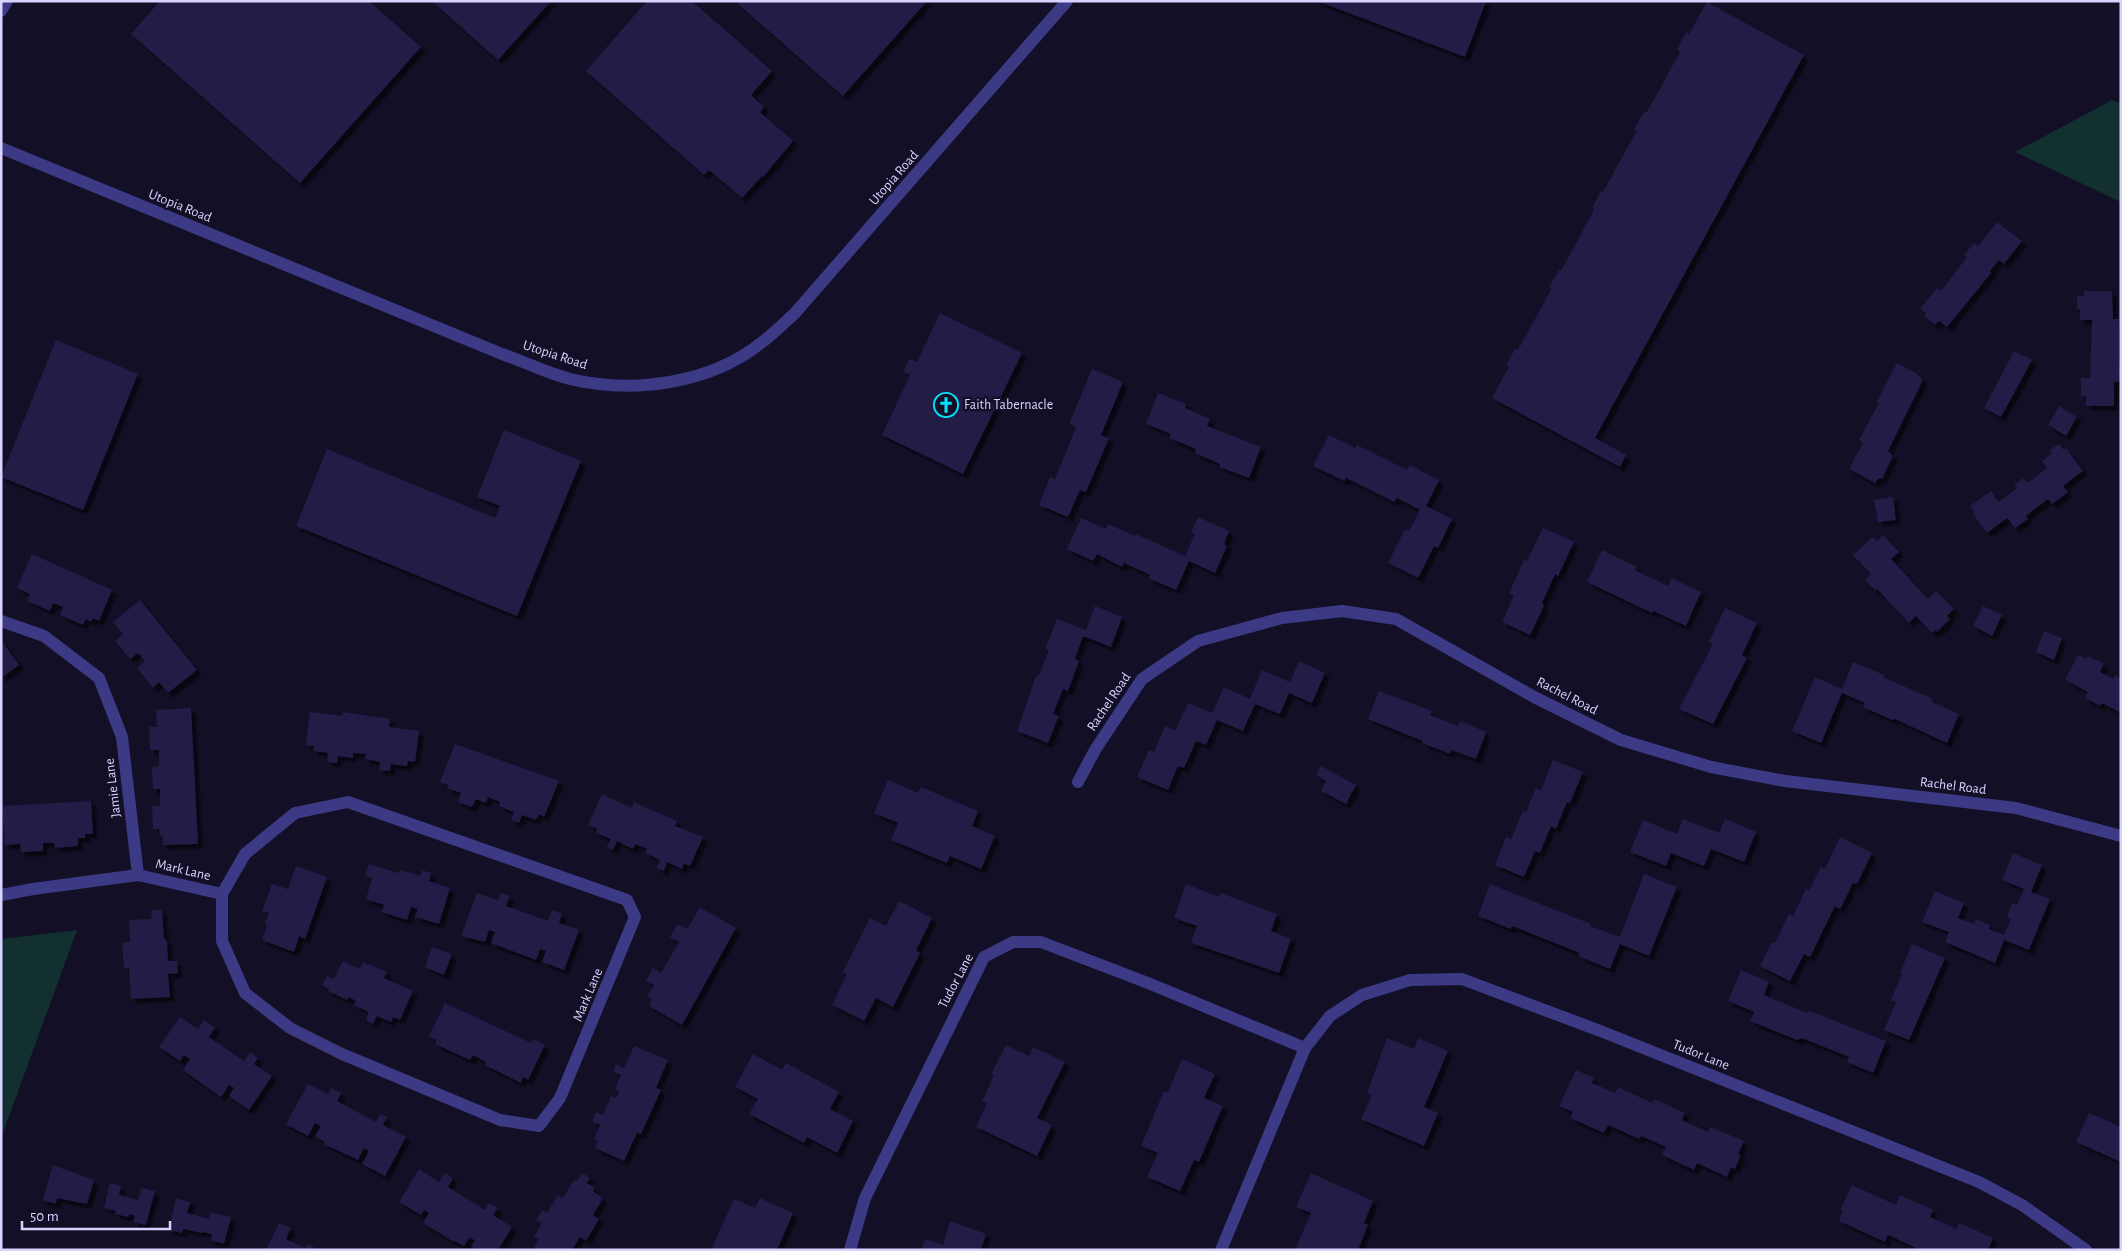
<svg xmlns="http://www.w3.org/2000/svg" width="2122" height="1251" viewBox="0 0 2122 1251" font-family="'Alegreya Sans',sans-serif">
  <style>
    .green { fill: #12302f }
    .building { fill: #241b47; filter: url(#shadow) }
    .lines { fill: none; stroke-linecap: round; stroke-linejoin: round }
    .minor { stroke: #3d3a85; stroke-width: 12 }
    .labels { text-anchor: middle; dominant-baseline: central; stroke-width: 5; stroke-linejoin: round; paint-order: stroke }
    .street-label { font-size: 14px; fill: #d9d4ff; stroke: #130f26 }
    .poi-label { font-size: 14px; fill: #d9d4ff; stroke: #130f26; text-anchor: start }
  </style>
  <defs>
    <filter id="shadow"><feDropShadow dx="4.5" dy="4.5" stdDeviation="1" flood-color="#0009"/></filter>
  </defs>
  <rect width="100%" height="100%" fill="#130f26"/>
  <path class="green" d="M2112,100L2121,104V202L2015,152Z
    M77,930L1,1138V939Z"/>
  <path class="building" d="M160,1H369L421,47L300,183L131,34Z
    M432,1H551L498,60Z
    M647,1H692L772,71L751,95L764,107L760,112L793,141L763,177L762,176L742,198L709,170L704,175L586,71Z
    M739,1H927L843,96L737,3Z
    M1317,1H1486L1465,57Z
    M1707,2L1804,55L1595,438L1626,455L1620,467L1492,398L1509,367L1506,366L1515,349L1518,350L1552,288L1549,287L1559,270L1561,271L1594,210L1592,208L1601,191L1603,192L1637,130L1634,129L1644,112H1647L1680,52L1677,50L1686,32L1689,34Z
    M1997,222L2022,241L2004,264L1999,260L1990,271L1991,273L1947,327L1939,321L1935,325L1924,316L1926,313L1920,309L1937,288L1941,291L1967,257L1964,255L1974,243L1978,246Z
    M2084,291H2112L2113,319H2119V362L2121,363V382H2114V406H2086V396H2081V378H2090L2092,320H2080V309H2077V296H2084Z
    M940,313L1022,353L963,474L882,435L910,375L903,372L909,359L917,362Z
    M56,340L138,374L83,510L1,477Z
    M2014,351L2032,360L2001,417L1984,408Z
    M1897,363L1916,373L1923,380L1888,451L1893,456L1882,479L1879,478L1875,483L1849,469L1863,443L1859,440L1879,403L1877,401Z
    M1092,369L1123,382L1101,435L1109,438L1086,492L1080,490L1068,517L1039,505L1050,477L1055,479L1076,427L1069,424Z
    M1158,393L1186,404L1185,408L1210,419L1207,426L1261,447L1249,478L1219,467L1220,464L1195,453L1196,449L1169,438L1171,434L1146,424Z
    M2059,406L2077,417L2066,436L2048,425Z
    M504,430L581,461L517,616L296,526L327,449L495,518L500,506L477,497Z
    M1329,435L1355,448L1357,445L1407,470L1410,465L1439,480L1426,506L1452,519L1438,548L1434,546L1418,578L1388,563L1405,529L1409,531L1420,510L1397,498L1394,502L1346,478L1344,481L1313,466Z
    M2059,444L2064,450L2066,448L2083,471L2063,486L2068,492L2052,504L2048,499L2026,516L2028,519L2015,528L2007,518L1987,533L1973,514L1975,512L1970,506L1991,491L1999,502L2017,488L2014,485L2024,478L2028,483L2047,468L2042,461L2052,453L2050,450Z
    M1893,497L1896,520L1878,522L1874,500Z
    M1198,517L1229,531L1224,544L1227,546L1215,573L1189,561L1176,590L1148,578L1150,575L1124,563L1122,567L1097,554L1093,561L1067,549L1081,518L1106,529L1108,524L1135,536L1136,534L1185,556L1195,534L1191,532Z
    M1543,528L1574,542L1558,576L1555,574L1542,603L1544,606L1530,635L1502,622L1514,596L1509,593L1524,560L1527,561Z
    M1883,535L1899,552L1891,559L1928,599L1936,591L1954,609L1947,616L1950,619L1937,632L1936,630L1932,633L1916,616L1909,623L1877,589L1876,591L1865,580L1871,574L1853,555L1873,537L1877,541Z
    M1602,550L1637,567L1635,570L1668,586L1671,578L1701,592L1686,626L1653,611L1652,613L1587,582Z
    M32,554L112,590L99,621L93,618L91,622L86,619L83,625L60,615L63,607L53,603L50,611L27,601L30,594L17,588Z
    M140,600L197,670L168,693L159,682L153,688L137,668L145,661L138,653L130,659L115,641L123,634L113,622Z
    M1095,606L1122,617L1111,647L1083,636L1075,659L1079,661L1068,691L1063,689L1053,714L1059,716L1048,743L1017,731L1036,676L1039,675L1049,650L1045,649L1057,619L1086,630Z
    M1983,606L2002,615L1992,636L1973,626Z
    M1725,608L1757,623L1742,655L1747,658L1713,724L1679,709L1713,644L1709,642Z
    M2044,631L2062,638L2054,660L2036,652Z
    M1,640L19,665L1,678Z
    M2078,655L2086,659L2088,656L2104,664L2100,672L2113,679L2115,675L2121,678V713L2102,703L2100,706L2085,698L2088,692L2065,680Z
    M1299,661L1325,673L1312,703L1289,693L1280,714L1255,704L1243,731L1217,720L1206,745L1196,741L1184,768L1178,766L1168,790L1137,777L1149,750L1154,752L1165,726L1175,731L1188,703L1212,713L1224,687L1250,699L1262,670L1290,682Z
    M1853,662L1884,675L1883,677L1933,699L1932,702L1959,714L1947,743L1895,719L1892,720L1863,707L1865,703L1842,693L1821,743L1792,731L1815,677L1842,689Z
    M1379,691L1432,711L1430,715L1458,726L1460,721L1486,732L1476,759L1451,750L1450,754L1422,743L1423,741L1368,719Z
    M191,708L198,844L163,845V835L160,836L159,829H153L152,806H160V789H153L152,767L159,766V750H150L149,727H157L156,710Z
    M310,712L342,716L343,712L390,719L389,727L419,731L415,762L408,761L407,766L391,764L390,771L379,770L380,762L365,759L366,754L353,753V758L338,756L337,763L327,762L328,753L313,751L314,746L306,745Z
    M455,744L559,781L544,817L539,814L536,820L522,815L519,823L511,820L514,812L499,806L500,802L488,797L486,803L476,799L472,807L458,802L461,793L447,788L448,785L440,782Z
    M1553,760L1583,772L1570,803L1567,802L1556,829L1551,826L1540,853L1535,851L1524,877L1495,865L1506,837L1511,839L1523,811L1526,812L1536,788L1541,790Z
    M1321,766L1356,785L1346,804L1321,791L1326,781L1316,775Z
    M888,780L918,793L921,787L978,811L972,826L995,836L981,869L950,856L947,863L891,840L898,823L874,813Z
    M602,794L632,808L634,802L677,821L675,826L703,837L690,866L684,863L682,869L667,862L664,871L657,868L660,860L645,853L647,849L635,844L633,849L617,841L613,850L607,847L611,839L596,833L597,829L588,825Z
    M91,801L93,834H85V838H78V846L55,848L54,843H43V851L21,852L20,844L5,845L2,806Z
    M1683,819L1719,833L1725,819L1756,832L1744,862L1711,849L1704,866L1671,853L1666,866L1630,852L1643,820L1677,834Z
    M1840,837L1872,853L1857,884L1853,883L1840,909L1835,906L1810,957L1804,954L1790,981L1760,966L1772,942L1775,943L1789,914L1793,916L1806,889L1809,891L1821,867L1825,869Z
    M2013,853L2042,865L2031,892L2050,899L2029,950L2004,940L1995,963L1945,942L1949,932L1922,922L1935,891L1964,903L1958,918L1974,924L1976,919L1990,925L1989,929L2004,935L2011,919L2007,917L2012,903L2017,905L2024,889L2002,880Z
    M369,864L398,873L401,870L420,876L422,870L431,873L429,881L450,888L439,924L415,917L418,909L411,907L407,920L382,912L384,905L366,899L372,878L365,876Z
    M296,866L327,877L305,939L299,936L294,952L262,940L267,926L265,923L269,913L262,911L272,884L288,889Z
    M1644,874L1677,887L1649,956L1620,944L1610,969L1578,956L1580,953L1512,926L1511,929L1478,916L1490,884L1591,924L1590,926L1620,937Z
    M1186,884L1219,897L1221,893L1277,914L1271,931L1291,939L1279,973L1191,943L1197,926L1174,918Z
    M477,893L498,900L501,893L510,896L506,906L548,921L552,910L562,914L559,923L579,930L564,970L542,962L546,951L540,949L536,960L491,943L495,932L489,930L485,942L461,936Z
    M899,901L932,918L916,950L920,953L893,1007L876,998L864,1021L832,1005L847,974L843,972L870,918L886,926Z
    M700,907L736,928L682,1025L649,1006L652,999L647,996L654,985L646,981L653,968L661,973L679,942L670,937L678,924L687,929Z
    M151,910H162L164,938L167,941L168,961H177L178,973L168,974L170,997L131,999L129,968H124L122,943L130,942L129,920L152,919Z
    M1912,944L1945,958L1909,1040L1884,1030L1896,1002L1891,1000L1902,974L1900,973Z
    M432,947L452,954L444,975L425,967Z
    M343,961L360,969L363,962L387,972L384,978L413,991L400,1020L393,1017L391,1022L377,1016L373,1024L366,1020L369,1012L354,1005L356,1001L349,997L347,1000L328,991L329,989L322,985L327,976L334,979Z
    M1741,970L1769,982L1764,995L1807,1013L1810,1011L1886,1041L1873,1073L1847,1062L1849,1057L1802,1038L1797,1040L1750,1021L1754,1012L1728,1001Z
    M445,1003L531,1043L533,1039L545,1045L528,1080L523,1077L521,1083L485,1065L486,1062L473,1055L470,1060L435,1044L437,1040L429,1036Z
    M180,1017L198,1029L204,1020L215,1028L209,1037L244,1061L250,1052L258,1058L254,1064L272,1076L249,1110L229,1096L234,1088L229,1085L221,1097L183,1070L190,1059L184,1055L180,1061L159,1047Z
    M1387,1038L1414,1049L1418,1038L1448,1051L1424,1107L1438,1113L1424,1146L1361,1119L1372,1095L1367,1093Z
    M1006,1045L1029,1056L1033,1047L1065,1062L1037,1118L1052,1125L1037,1156L976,1127L987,1103L982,1101L994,1076L991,1074Z
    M634,1046L668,1060L656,1088L661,1090L641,1134L637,1133L624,1161L595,1148L598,1141L594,1139L600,1125L592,1121L596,1112L603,1115L611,1096L616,1098L619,1091L615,1089L621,1075L613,1072L616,1064L624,1068Z
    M753,1054L782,1070L786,1063L839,1092L830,1109L853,1121L837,1153L807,1137L804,1143L749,1114L758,1099L735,1087Z
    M1182,1059L1215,1074L1204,1098L1223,1106L1199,1162L1194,1160L1180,1191L1147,1177L1158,1153L1141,1146L1164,1091L1168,1092Z
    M1576,1070L1594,1078L1592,1083L1615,1093L1618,1087L1652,1103L1654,1099L1685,1113L1682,1120L1708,1132L1710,1127L1744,1141L1738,1154L1741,1155L1735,1169L1731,1167L1727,1177L1697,1163L1694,1170L1662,1155L1666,1147L1641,1136L1639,1139L1608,1125L1604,1133L1570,1118L1573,1112L1559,1106Z
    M308,1084L328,1094L331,1088L341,1093L337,1101L376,1122L380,1114L387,1117L383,1125L406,1137L385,1176L362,1164L369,1151L364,1148L358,1160L324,1144L325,1142L315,1136L321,1126L315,1123L308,1136L286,1124Z
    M2089,1113L2121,1127V1162L2076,1142Z
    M53,1165L94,1180L87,1204L57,1198L56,1204L43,1200Z
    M419,1169L439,1182L445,1173L453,1178L448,1187L485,1210L489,1203L498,1208L493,1215L512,1227L498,1250H477L471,1246L475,1241L470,1237L464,1246L455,1241L454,1242L423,1223L429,1213L424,1210L421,1215L399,1202Z
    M582,1173L590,1178L587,1183L595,1188L593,1191L603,1198L593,1215L599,1219L586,1241L580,1237L572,1250H539L534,1247L539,1239L534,1237L542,1223L536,1220L542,1210L547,1213L558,1195L563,1198L574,1180L577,1181Z
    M1311,1173L1373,1201L1364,1223L1368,1225L1358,1250H1295L1311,1213L1296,1207Z
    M110,1183L121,1186L119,1195L138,1200L141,1188L155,1191L146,1225L133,1222L135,1216L129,1214V1217L115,1214L116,1211L104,1208Z
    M1852,1185L1896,1205L1900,1195L1933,1210L1930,1217L1956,1229L1959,1223L1993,1238L1988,1250H1915L1916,1248L1888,1235L1885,1242L1839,1221L1843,1211L1840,1210Z
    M176,1198L190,1202L187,1213L209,1219L210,1212L231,1217L224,1244L211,1240L212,1234L203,1232L202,1233L183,1229L182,1233L169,1230Z
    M760,1198L793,1213L777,1250H711L734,1199L755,1208Z
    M950,1221L986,1234L981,1250H921L925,1239L943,1245Z
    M279,1223L291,1228L286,1239L305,1248L307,1244L319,1250H266Z"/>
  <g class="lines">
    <path class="minor" d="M1,11L7,1
      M1,148L502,354C525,362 547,373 570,379C633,394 710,384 761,343C773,334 784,323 795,313L1067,1
      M1,621L44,636L99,678L122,737L138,875L33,889L1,895
      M1078,782L1095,750L1142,679L1198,641L1282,618L1342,611L1396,619L1536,698L1621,740L1711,767L1785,781L2016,808L2121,836
      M348,802L627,900L635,917L560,1098L539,1126L500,1120L342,1054L290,1028L245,993L222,941V894L245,854L295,813Z
      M138,875L222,894
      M850,1250L865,1198L984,957L1013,942H1041L1148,983L1305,1048L1330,1016L1362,995L1410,980L1462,979L1603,1032L1979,1182L2022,1205L2086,1250
      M1221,1250L1305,1048"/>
  </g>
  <defs>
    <symbol id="church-ring" viewBox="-11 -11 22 22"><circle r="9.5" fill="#130f26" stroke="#00e5ff" stroke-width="1.5"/><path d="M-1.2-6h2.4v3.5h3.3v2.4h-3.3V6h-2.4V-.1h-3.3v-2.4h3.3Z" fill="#00e5ff"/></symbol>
  </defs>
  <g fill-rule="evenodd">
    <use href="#church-ring" x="932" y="391" width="28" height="28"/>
  </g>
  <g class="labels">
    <g class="street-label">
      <text transform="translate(894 178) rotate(-49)">Utopia Road</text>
      <text transform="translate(180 206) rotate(22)">Utopia Road</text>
      <text transform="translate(555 355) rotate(18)">Utopia Road</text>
      <text transform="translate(1567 696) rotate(27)">Rachel Road</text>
      <text transform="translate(1109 702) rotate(-56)">Rachel Road</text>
      <text transform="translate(1953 786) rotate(7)">Rachel Road</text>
      <text transform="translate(113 788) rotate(-97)">Jamie Lane</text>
      <text transform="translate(183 870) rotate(13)">Mark Lane</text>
      <text transform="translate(956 981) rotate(-62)">Tudor Lane</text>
      <text transform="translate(588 995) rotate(-67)">Mark Lane</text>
      <text transform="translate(1701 1055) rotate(22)">Tudor Lane</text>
    </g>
    <g class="poi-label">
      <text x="964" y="405">Faith Tabernacle</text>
    </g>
  </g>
  <rect width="2122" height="1251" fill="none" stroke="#d9d4ff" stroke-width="5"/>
  <path d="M22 1221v8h148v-8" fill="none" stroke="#d9d4ff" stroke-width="2.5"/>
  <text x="30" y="1221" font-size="15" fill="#d9d4ff" stroke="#130f26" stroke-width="4" paint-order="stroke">50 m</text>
</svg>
